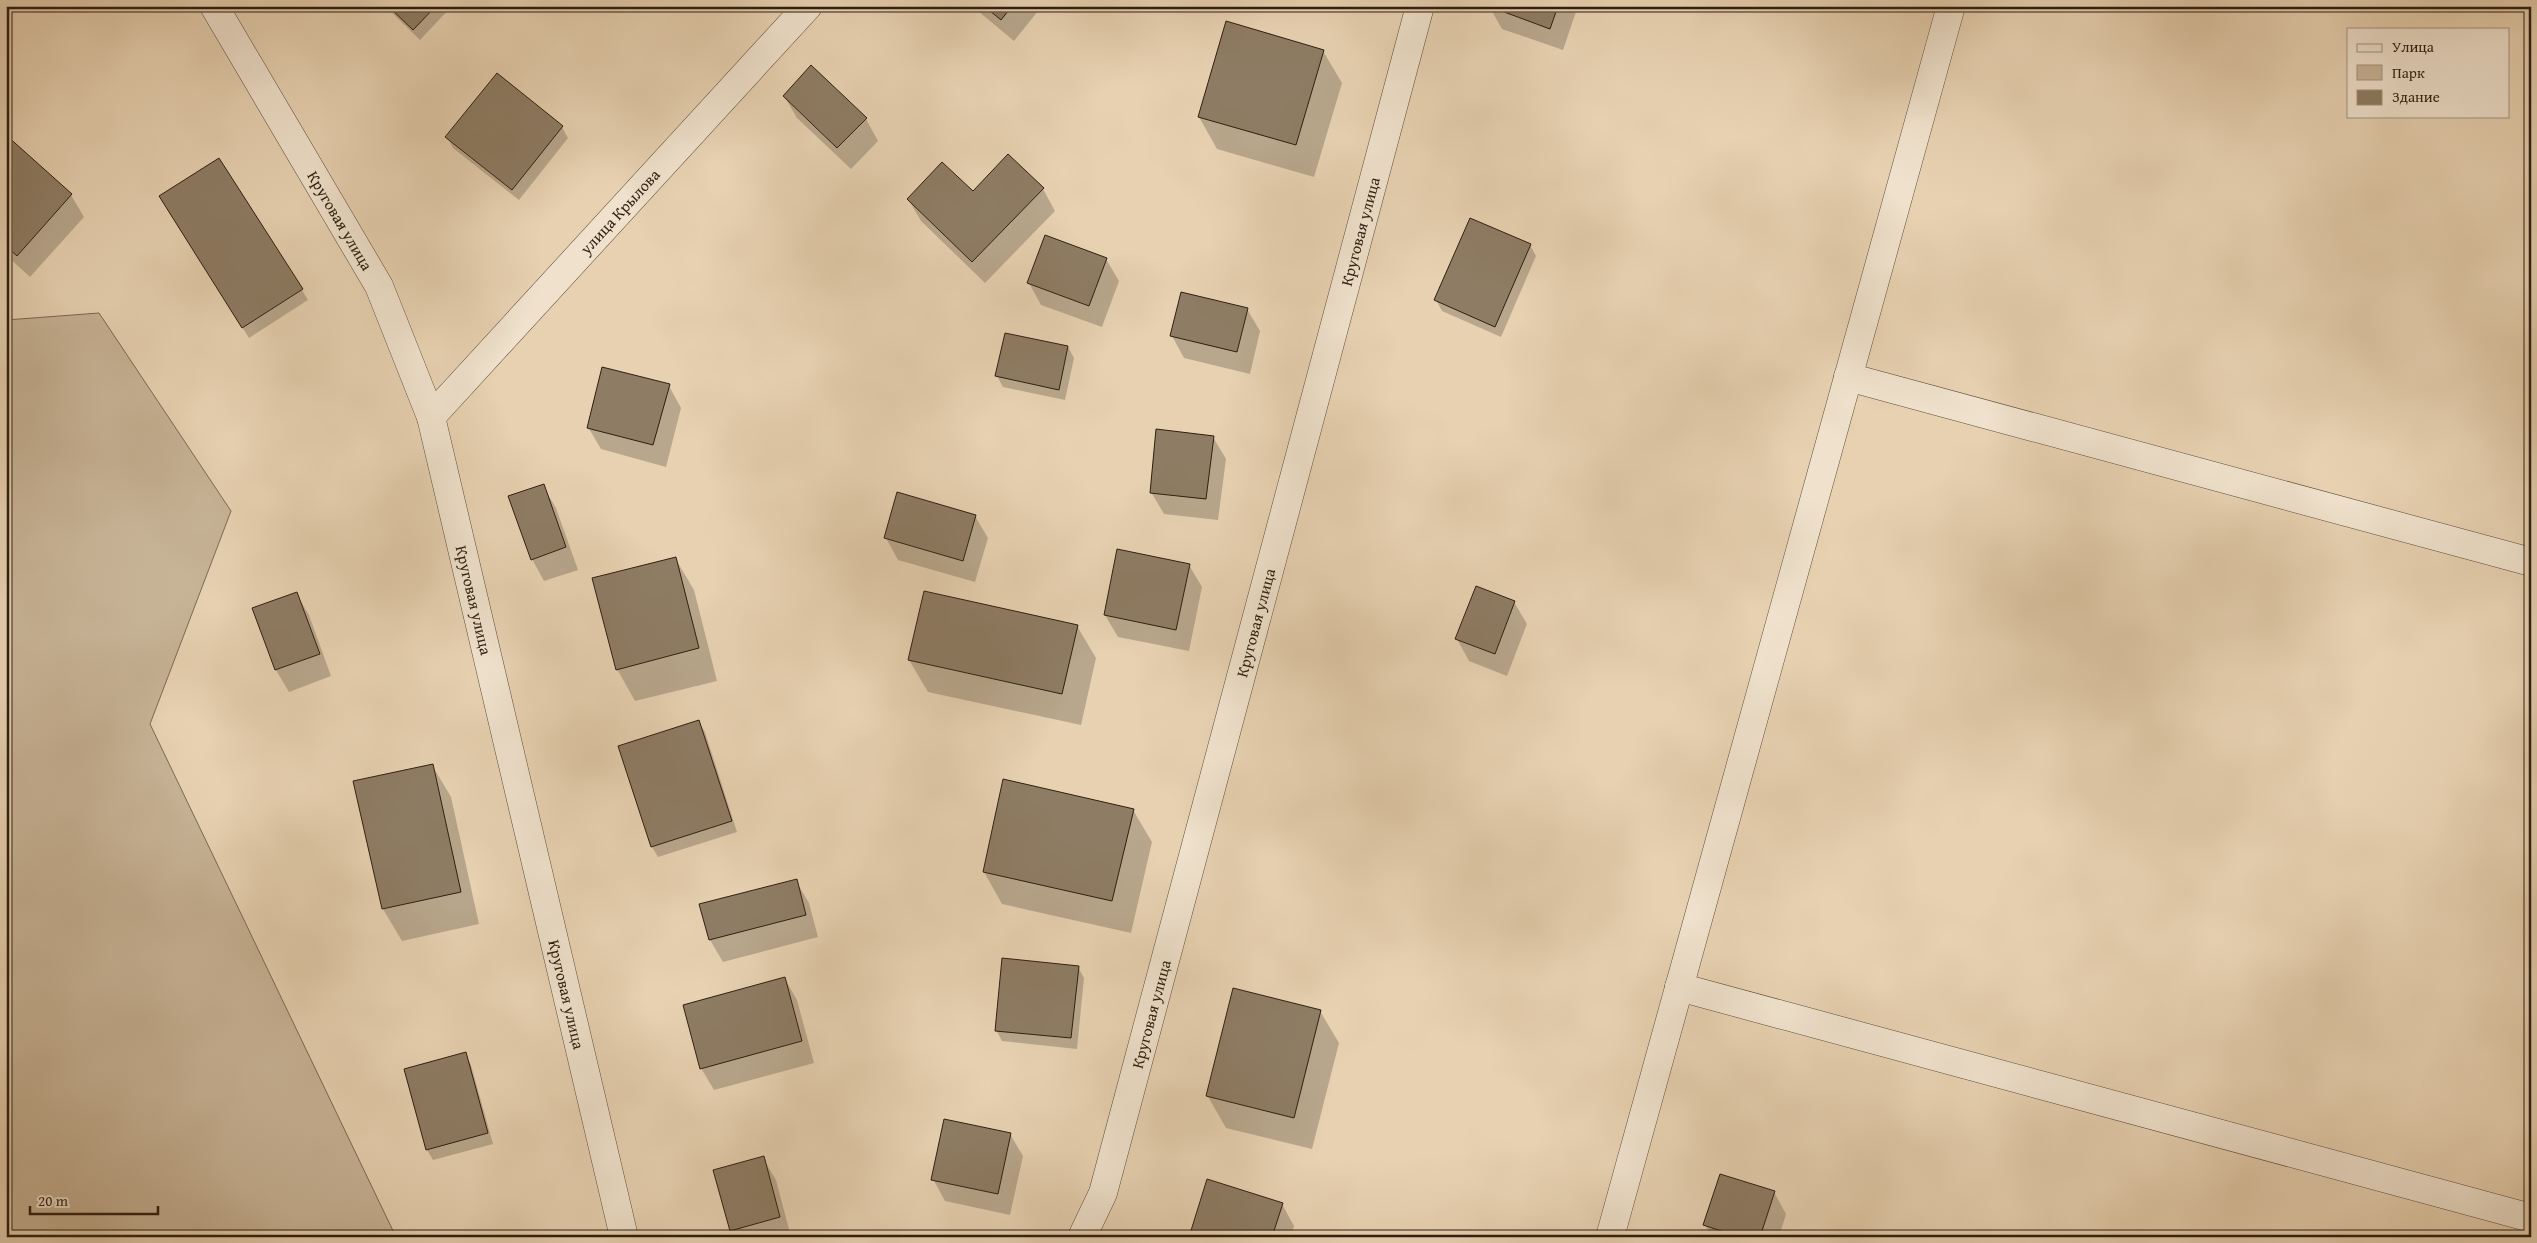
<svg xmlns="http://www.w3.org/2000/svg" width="2537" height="1243" viewBox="0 0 2537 1243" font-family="'Gentium Book Plus',serif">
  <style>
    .green { fill: #c7b396; stroke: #7a6953 }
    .shadow { fill: #0003 }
    .building { fill: #8e7c64; stroke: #2d1f10 }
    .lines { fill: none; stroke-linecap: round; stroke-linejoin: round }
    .minor-casing { stroke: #5c4c38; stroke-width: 29 }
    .minor { stroke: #efe1cc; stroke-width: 28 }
    .labels { text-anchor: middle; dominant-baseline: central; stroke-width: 4; stroke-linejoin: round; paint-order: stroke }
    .street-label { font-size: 16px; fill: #2d1f10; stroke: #efe1cc }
  </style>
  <rect width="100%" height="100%" fill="#e7d1b1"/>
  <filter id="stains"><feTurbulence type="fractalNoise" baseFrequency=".004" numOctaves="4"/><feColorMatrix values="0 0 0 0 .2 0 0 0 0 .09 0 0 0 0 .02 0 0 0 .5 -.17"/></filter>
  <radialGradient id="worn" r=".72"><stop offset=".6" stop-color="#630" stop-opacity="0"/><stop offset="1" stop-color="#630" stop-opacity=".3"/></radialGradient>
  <path class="green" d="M99,313L231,511L150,724L396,1237H6V320Z"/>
  <path class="shadow" d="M385,6H452L420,40Z
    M972,6H1042L1014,41Z
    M1489,6H1578L1563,50L1502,29Z
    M1323,51L1342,83L1314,177L1217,149L1199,117Z
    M784,96L866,119L878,141L851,169L797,118Z
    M562,127L568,138L519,200L453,148L447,137Z
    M6,137L71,195L84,217L30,277L6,255Z
    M1043,189L1055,211L985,283L921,221L908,199Z
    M166,207L302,290L308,300L249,338Z
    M1530,245L1536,256L1501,337L1442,311L1436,300Z
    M1106,259L1119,281L1102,327L1041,305L1029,283Z
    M1247,309L1260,331L1250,374L1184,358L1172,336Z
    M1068,347L1074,358L1065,400L1003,387L997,376Z
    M669,386L681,408L666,467L601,449L588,427Z
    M1213,437L1226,459L1218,520L1164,514L1151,492Z
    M543,486L556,508L578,570L544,581L532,559Z
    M975,516L988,538L975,582L898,560L886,538Z
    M1118,550L1189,565L1202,587L1189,651L1118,637L1105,615Z
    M675,558L694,590L717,681L635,701L617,669Z
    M296,593L309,615L331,676L289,692L276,670L254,609Z
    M1514,602L1527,624L1507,676L1469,661L1457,639Z
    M1077,626L1096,658L1081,725L928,692L909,660Z
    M698,721L705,732L737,832L658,857L652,847Z
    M432,765L451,797L479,924L402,941L383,909L355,782Z
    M1133,810L1152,842L1131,933L1002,904L984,872Z
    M796,881L809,903L818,937L723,962L710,940L701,905Z
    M1078,967L1084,978L1077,1049L1002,1041L996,1030Z
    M785,979L797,1000L814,1063L714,1090L701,1068Z
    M1320,1011L1339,1043L1312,1149L1226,1128L1207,1095Z
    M465,1054L471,1065L493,1144L433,1160L427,1150Z
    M1010,1134L1023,1156L1010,1215L945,1201L933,1179Z
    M763,1158L776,1180L791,1237H735L731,1230Z
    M1774,1192L1786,1214L1779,1237H1712L1705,1225Z
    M1282,1204L1294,1226L1291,1237H1190Z"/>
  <path class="building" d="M388,6H436L413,30Z
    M984,6H1012L1001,20Z
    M1488,6H1558L1550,29Z
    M1226,21L1324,50L1296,145L1198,117Z
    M811,65L867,118L837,148L783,96Z
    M497,73L563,126L512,190L445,137Z
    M6,135L72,194L17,256L6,246Z
    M1008,154L1044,188L972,262L907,199L942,162L973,191Z
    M219,158L303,289L242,328L159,196Z
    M1470,218L1531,244L1495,327L1434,300Z
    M1045,235L1107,258L1089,306L1027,283Z
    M1181,292L1248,308L1237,352L1170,336Z
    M1005,333L1068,346L1059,390L995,376Z
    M602,367L670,384L653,445L587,428Z
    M1156,429L1214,436L1206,499L1150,493Z
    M544,484L566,547L531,560L508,496Z
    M897,492L976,515L963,561L884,538Z
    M1117,549L1190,564L1176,630L1104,615Z
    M676,557L699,648L616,670L592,578Z
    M1476,586L1515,601L1495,654L1455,639Z
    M924,591L1078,625L1062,694L908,660Z
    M297,592L320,654L275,670L252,608Z
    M699,720L732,821L651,847L618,746Z
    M433,764L461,892L382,909L353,781Z
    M1003,779L1134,809L1112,901L983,872Z
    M797,879L806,915L709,940L699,904Z
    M1002,958L1079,966L1071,1038L995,1031Z
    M785,977L802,1041L700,1069L683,1005Z
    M1233,988L1321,1010L1294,1118L1206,1096Z
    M466,1052L488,1133L426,1150L404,1069Z
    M944,1119L1011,1133L998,1194L931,1180Z
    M764,1156L780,1217L730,1231L713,1170Z
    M1720,1174L1775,1191L1760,1237H1740L1703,1225Z
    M1207,1179L1283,1203L1272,1237H1189Z"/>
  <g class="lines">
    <defs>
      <g id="minor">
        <path id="s1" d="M214,6L379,286L431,417L624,1237"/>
        <path d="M1848,377L2531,562"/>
        <path id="s2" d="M431,417L808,6"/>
        <path d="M1679,987L2531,1218"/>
        <path id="s3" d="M1082,1237L1103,1193L1420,6"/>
        <path d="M1610,1237L1951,6"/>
      </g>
    </defs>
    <use href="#minor" class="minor-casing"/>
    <use href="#minor" class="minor"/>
  </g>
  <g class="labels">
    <g class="street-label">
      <text stroke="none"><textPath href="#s2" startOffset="279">улица Крылова</textPath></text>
      <text stroke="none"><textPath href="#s1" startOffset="249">Круговая улица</textPath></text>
      <text stroke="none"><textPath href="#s3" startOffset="1044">Круговая улица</textPath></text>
      <text stroke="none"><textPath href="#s1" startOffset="654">Круговая улица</textPath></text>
      <text stroke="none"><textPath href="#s3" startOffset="639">Круговая улица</textPath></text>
      <text stroke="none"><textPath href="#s1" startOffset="1059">Круговая улица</textPath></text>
      <text stroke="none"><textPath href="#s3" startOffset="234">Круговая улица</textPath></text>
    </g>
  </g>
  <rect width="2537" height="1243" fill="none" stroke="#e7d1b1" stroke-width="25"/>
  <rect x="8" y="8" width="2522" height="1228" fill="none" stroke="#2d1f10" stroke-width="2.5"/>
  <rect x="12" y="12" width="2512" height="1218" fill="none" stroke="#2d1f10"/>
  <rect x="2347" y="28" width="162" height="90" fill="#efe1cc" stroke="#a19381"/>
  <rect x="2357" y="44" width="25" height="8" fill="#efe1cc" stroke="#a19381"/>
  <text x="2392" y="52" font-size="15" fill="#2d1f10">Улица</text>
  <rect x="2357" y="65" width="25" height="15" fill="#c7b396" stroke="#a19381"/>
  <text x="2392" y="78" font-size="15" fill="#2d1f10">Парк</text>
  <rect x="2357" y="90" width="25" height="15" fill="#8e7c64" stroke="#a19381"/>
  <text x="2392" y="102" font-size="15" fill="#2d1f10">Здание</text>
  <path d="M30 1206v8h128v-8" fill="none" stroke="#2d1f10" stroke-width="2.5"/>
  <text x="38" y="1206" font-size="15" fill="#2d1f10" stroke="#efe1cc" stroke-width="4" paint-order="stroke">20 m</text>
  <rect width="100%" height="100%" filter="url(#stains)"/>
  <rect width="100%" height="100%" fill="url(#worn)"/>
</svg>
